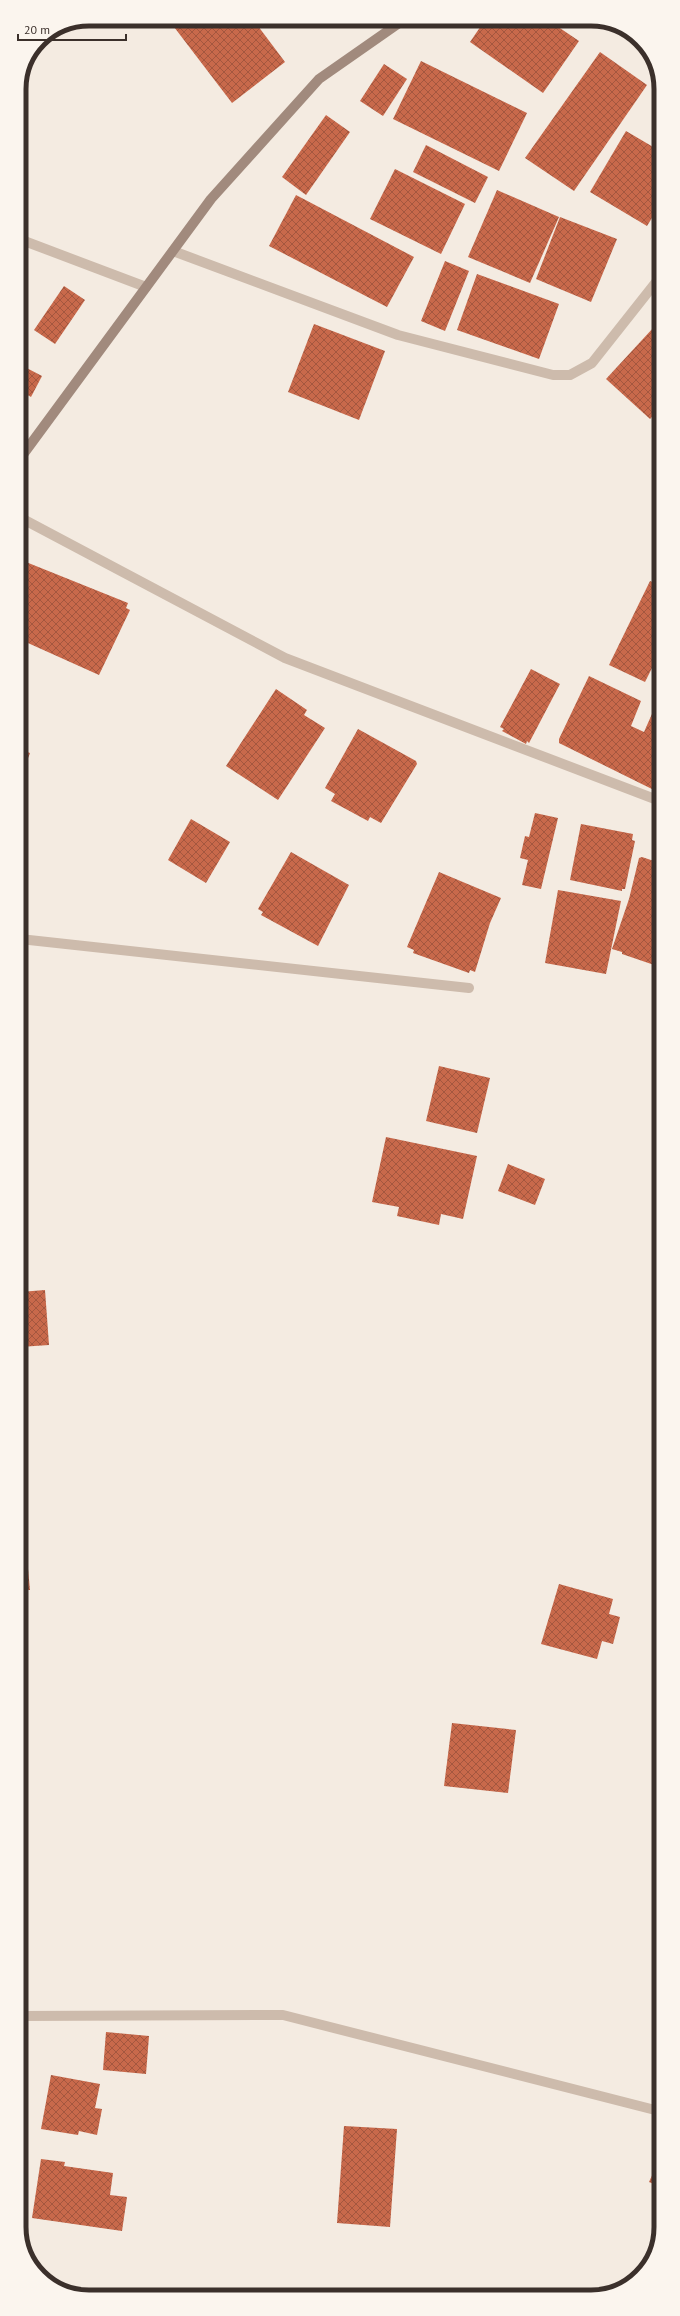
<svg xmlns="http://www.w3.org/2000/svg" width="680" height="2316" font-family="'PT Sans',sans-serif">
  <defs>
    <pattern id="building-cross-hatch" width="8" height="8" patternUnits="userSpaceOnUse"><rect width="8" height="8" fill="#c8694b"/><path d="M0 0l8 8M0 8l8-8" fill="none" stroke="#a4573f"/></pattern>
  </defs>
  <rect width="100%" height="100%" fill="#f4ebe1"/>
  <g fill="url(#building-cross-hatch)">
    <path d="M485,20H548L579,41L543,93L470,42Z"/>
    <path d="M255,22L285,62L232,103L171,23Z"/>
    <path d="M600,52L647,85L574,191L525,158Z"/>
    <path d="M421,61L527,113L499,171L393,119Z"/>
    <path d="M384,64L407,79L383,116L360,101Z"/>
    <path d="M326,115L350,132L306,195L282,177Z"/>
    <path d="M626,131L660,151V205L647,226L590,192Z"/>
    <path d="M426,145L488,177L475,203L413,172Z"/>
    <path d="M395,169L465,204L441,254L370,219Z"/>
    <path d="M497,190L559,217L530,283L468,257Z"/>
    <path d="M296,195L414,257L387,307L269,246Z"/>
    <path d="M560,217L617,239L591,302L536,279Z"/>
    <path d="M445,261L469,271L445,331L421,321Z"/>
    <path d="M477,274L559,304L539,359L457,330Z"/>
    <path d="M64,286L85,300L55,344L34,330Z"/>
    <path d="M314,324L385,351L359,420L288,392Z"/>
    <path d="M654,327L660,333V408L650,419L606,379Z"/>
    <path d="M19,364L42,376L31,397L19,390Z"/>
    <path d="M26,562L128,603L126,608L130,610L99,675L19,639V577Z"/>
    <path d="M650,581L660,585V652L645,682L609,665Z"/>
    <path d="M531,669L560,684L529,743L527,741L526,744L502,731L504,729L500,727Z"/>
    <path d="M589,676L641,701L631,726L644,732L655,707L660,710V793L559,743V739Z"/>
    <path d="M276,689L307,710L304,715L325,728L278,800L226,766Z"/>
    <path d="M358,729L416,761L417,764L381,823L370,817L368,821L331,801L335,794L325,788Z"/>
    <path d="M19,749L30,753L20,780H19Z"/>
    <path d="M535,813L558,818L541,889L522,885L528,860L520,858L525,836L529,837Z"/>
    <path d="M191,819L230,842L206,883L168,860Z"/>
    <path d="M581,824L633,834L632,840L635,841L625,889H622V891L570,880Z"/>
    <path d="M291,852L349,885L318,946L261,915L263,912L258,909Z"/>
    <path d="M642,857L660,863V967L622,954V952L612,949L629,899L639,858Z"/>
    <path d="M439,872L501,898L490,923L475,972L470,970L469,973L413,953L414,950L407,947Z"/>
    <path d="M558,890L621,901L606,974L545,963Z"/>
    <path d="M439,1066L490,1078L477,1133L426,1121Z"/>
    <path d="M386,1137L477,1156L463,1219L441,1214L439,1225L397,1216L399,1207L372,1202Z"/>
    <path d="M508,1164L545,1179L535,1205L498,1191Z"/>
    <path d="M45,1290L49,1345L20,1347V1292Z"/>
    <path d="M22,1449L28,1501L20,1502V1450Z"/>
    <path d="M25,1537L30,1590H20V1538Z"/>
    <path d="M559,1584L613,1599L609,1614L620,1617L613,1644L602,1641L597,1659L541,1644Z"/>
    <path d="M452,1723L516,1730L508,1793L444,1786Z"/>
    <path d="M106,2032L149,2036L146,2074L103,2070Z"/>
    <path d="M51,2075L100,2084L95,2108L102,2109L97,2135L79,2131L78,2135L41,2129Z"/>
    <path d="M344,2126L397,2129L390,2227L337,2223Z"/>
    <path d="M661,2156V2187L649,2182Z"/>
    <path d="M41,2159L65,2162L64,2166L113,2173L110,2195L127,2197L122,2231L32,2218Z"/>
  </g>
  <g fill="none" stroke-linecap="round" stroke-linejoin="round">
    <g stroke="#cdbbac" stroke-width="10">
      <path d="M19,239L146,287"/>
      <path d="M173,251L398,335L553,375H570L592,363L660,277"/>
      <path d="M19,517L285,658L660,801"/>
      <path d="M20,939L469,988"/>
      <path d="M20,2016L283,2015L659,2111"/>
    </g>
    <path stroke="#a18a7d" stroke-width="10" d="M19,460L211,199L319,79L402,21"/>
  </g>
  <path d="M0 0H680V2316H0ZM89 26H591A63 63 0 0 1 654 89V2227A63 63 0 0 1 591 2290H89A63 63 0 0 1 26 2227V89A63 63 0 0 1 89 26Z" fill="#fbf5ee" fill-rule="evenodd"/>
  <path fill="none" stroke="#3b302b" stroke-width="5" d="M89 26H591A63 63 0 0 1 654 89V2227A63 63 0 0 1 591 2290H89A63 63 0 0 1 26 2227V89A63 63 0 0 1 89 26Z"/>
  <path d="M18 34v6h108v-6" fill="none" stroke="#3b302b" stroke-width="2"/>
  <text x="24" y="34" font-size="12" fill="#3b302b" stroke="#fbf5ee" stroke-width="3" paint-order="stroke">20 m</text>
</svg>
